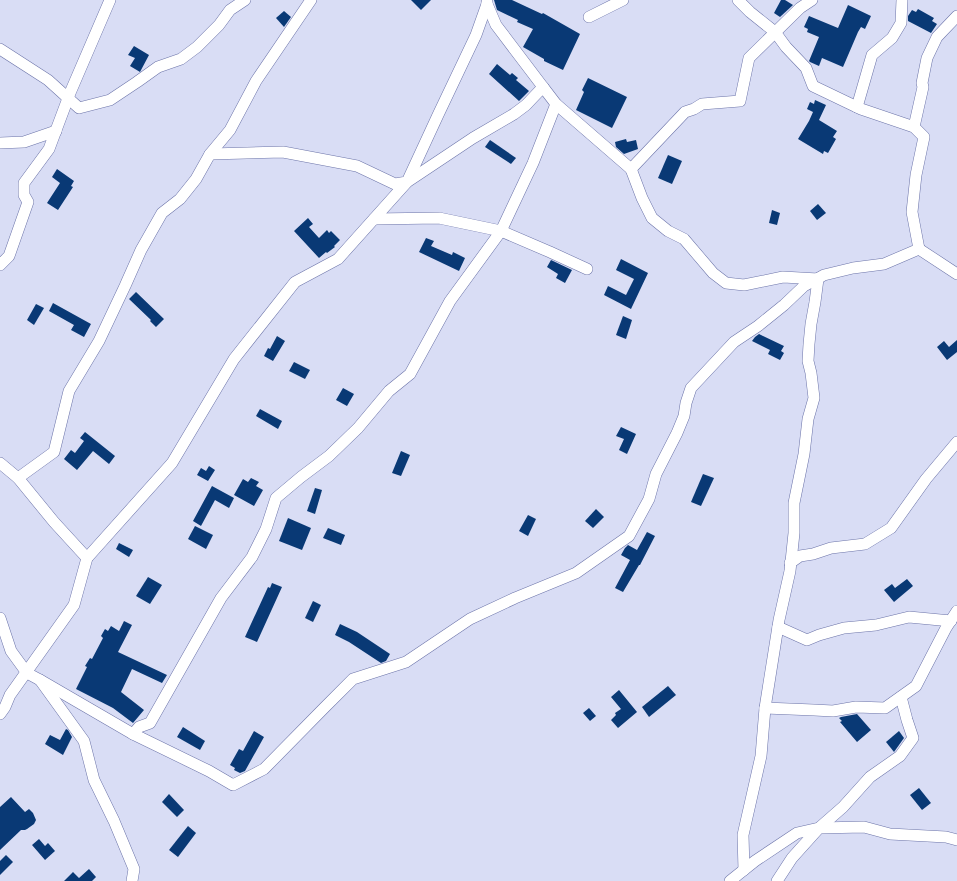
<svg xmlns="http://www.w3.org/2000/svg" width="957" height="881" font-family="Lato,sans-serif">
  <rect width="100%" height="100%" fill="#d9ddf5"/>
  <g fill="#093975">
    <path d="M411,0H431L421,10Z"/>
    <path d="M494,0H512L542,14L543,13L580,34L563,70L544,61V59L523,47L533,29L517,22L518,20L497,10Z"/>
    <path d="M781,0H785L793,5L780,17L774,13Z"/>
    <path d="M848,5L871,16L865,29L861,27L858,32L843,67L822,58L819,66L810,62L809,61L819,37L807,32L808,29L804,27L809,16L838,28Z"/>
    <path d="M918,9L934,18L932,21L937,24L931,33L908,21V16L912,10L916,12Z"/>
    <path d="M284,11L291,17L284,27L276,18Z"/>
    <path d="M134,46L149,55L140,72L130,66L135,58L128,55Z"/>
    <path d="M497,64L510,75L512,73L518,78L516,80L529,91L519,101L489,74Z"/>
    <path d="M588,78L627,97L612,128L576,110L584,92L582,90Z"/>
    <path d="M815,100L826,105L819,120L837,131L833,137L836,139L828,153L824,151L823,154L798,139L809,121L813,112L807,109L810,102L814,104Z"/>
    <path d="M626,139L627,142L636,140L638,149L624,154L616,147L615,142Z"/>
    <path d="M490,140L516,158L511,164L485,147Z"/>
    <path d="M668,155L682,161L672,184L658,178Z"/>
    <path d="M57,169L74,181L71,186L73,187L58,210L47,203L60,183L52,177Z"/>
    <path d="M818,204L826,213L817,220L810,211Z"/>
    <path d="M772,210L780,213L777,225L769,223Z"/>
    <path d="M308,218L313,224L309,227L319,238L327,230L329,233L331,231L340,240L334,246L335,247L327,253L326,252L319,258L294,231Z"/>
    <path d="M426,238L434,241L431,246L452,255L453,252L465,258L459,271L419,252Z"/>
    <path d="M621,259L648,273L631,309L604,295L608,286L626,295L634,279L616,270Z"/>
    <path d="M551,260L572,270L565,283L556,278L558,274L547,267Z"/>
    <path d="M136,292L164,319L156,327L150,321L151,320L129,299Z"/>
    <path d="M53,303L91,324L84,337L71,330L74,325L49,311Z"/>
    <path d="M36,304L44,308L34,325L27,320Z"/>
    <path d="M623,316L632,320L626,339L616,335Z"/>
    <path d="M759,334L784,346L781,351L784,353L780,360L768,354L770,350L752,341L755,337Z"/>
    <path d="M277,336L285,341L273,361L264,356L268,348L270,349Z"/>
    <path d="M957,340V352L947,360L937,347L944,341L949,347Z"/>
    <path d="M294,362L310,370L305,379L289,371Z"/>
    <path d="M343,388L354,394L347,406L336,400Z"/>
    <path d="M260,409L282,421L278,429L256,416Z"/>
    <path d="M621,427L636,434L627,454L619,450L624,439L616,436Z"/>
    <path d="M85,432L115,456L109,464L93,451L77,470L64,459L71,450L75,453L84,441L80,438Z"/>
    <path d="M401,451L410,455L401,476L392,473Z"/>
    <path d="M209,466L215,470L208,481L197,475L201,468L206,471Z"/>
    <path d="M703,474L714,478L701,506L691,502Z"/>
    <path d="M251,478L259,482L256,486L263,490L254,506L234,495L243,479L248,482Z"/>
    <path d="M212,486L234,498L229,508L215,500L201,526L193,521Z"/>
    <path d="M315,488L322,490L315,514L307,511Z"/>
    <path d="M596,509L604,517L593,528L585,521Z"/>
    <path d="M528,515L536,519L528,536L519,531Z"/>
    <path d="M288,518L311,528L302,550L279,541Z"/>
    <path d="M195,526L213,535L206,549L188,539Z"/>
    <path d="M328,528L345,535L341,545L323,538Z"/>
    <path d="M647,532L655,536L640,565H639L623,592L615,588L630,560L621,555L625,548L628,545L637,550Z"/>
    <path d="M119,543L133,550L129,557L116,549Z"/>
    <path d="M148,577L162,585L150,604L136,596Z"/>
    <path d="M907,579L913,586L894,602L884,590L892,584L895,588Z"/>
    <path d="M272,583L282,587L257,642L245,637L268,587L270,588Z"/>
    <path d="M313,601L321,605L313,622L305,618Z"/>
    <path d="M124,621L132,625L118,652L167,675L162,683L132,669L121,692L144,710L133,723L113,708L76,689L87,667L85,666L90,658L92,659L103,638L101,636L105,629L108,631L111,626L119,631Z"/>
    <path d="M340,624L357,632L390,654L386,661L381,663L349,642L335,635Z"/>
    <path d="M668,686L676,695L649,717L642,707Z"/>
    <path d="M619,690L637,712L618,728L611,720L616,715L615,713L621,709L611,697Z"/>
    <path d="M589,708L596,716L590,721L583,713Z"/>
    <path d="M857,714L871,730L857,742L840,722L842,721L839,718L841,717Z"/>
    <path d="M183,727L205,741L200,750L177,737Z"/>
    <path d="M66,729L68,730L72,737L63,755L45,744L50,735L60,740Z"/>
    <path d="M254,731L264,737L245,771L240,773L234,770L235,768L230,765L239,749L243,751Z"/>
    <path d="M899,731L904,738L894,752L886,742Z"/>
    <path d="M919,788L931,803L922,810L910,795Z"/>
    <path d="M169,794L184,810L177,817L162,802Z"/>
    <path d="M11,797L25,812L29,809L33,813L36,820L34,824L27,829L25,830H21L0,850V807Z"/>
    <path d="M188,826L196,833L178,857L169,850Z"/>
    <path d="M39,839L45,846L48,843L55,851L45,860L32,845Z"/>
    <path d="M6,855L13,862L0,875V861Z"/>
    <path d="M89,869L96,877L92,881H64L73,872L79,878Z"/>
  </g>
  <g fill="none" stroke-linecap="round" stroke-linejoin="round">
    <defs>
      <g id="minor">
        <path d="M738,0L750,12L775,32L786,47L806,68L813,86L861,109L914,127L924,137L916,175L912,212L919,249"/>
        <path d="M487,2V4L496,25L543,87"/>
        <path d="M589,17L623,0"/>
        <path d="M0,49L48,80L79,108L110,100L137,82L158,67L181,59L197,47L219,25L230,10L245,0"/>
        <path d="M857,107L872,55L892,38L901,23L902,0"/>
        <path d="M914,127L923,87L922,83L927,58L937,37L957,16"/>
        <path d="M0,143L24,142L56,131"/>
        <path d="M210,154L283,152L357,166L395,184L407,182L438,115L476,35L487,4"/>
        <path d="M631,169L642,198L652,218L668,231L684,239L713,273L726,283L744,285L783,277L818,279L815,302L811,324L809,344L808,361L811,373L814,398L808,419L804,454L794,503V533L790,571L779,620L765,708L761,756L743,835L744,870"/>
        <path d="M374,219L439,218L501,231L550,252L587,269"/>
        <path d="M0,265L9,256L28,202L24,195V183L49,149L70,93L110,0"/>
        <path d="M0,463L18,478L54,522L87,558"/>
        <path d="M18,478L54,452L69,391L99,341L125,286L141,250L162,213L180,199L196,179L210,154L230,130L256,81L311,0"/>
        <path d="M790,563L800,556L813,554L831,548L865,544L891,528L926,479L957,442"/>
        <path d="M0,618L11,651L27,673L40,680L84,741L94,780L114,821L134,869L132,881"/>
        <path d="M778,627L807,640L819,635L844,628L876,625L909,617L951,621"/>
        <path d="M40,680L133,734L209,771L233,785L264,769L325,707L353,679L406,662L470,619L515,598L576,573L629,536L649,499L656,474L677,433L684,416L686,403L691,388L734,342L758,326L784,305L804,286L824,275L853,268L884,264L919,249L957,274"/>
        <path d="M765,708L814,710L833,711L856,707L885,708L916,686L946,628L957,611"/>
        <path d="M0,714L5,707L10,695L74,605L87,558L172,463L234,359L295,282L338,259L407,182L473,138L514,114L526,105L543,87L556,104L631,169L685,112L694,109L702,104L740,101L749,58L800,8L812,0"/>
        <path d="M133,734L139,727L150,723L221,598L252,557L266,529L276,498L301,477L329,456L358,428L389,391L410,374L450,301L501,231L533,163L556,104"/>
        <path d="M730,881L755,861L797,833L819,828L843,807L870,777L900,756L913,738L907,720L901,697"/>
        <path d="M777,881L792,858L819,828L864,827L890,834L946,837L957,840"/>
      </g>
    </defs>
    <use href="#minor" stroke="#6c74a9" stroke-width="12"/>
    <use href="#minor" stroke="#fff" stroke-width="11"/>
  </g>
</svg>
